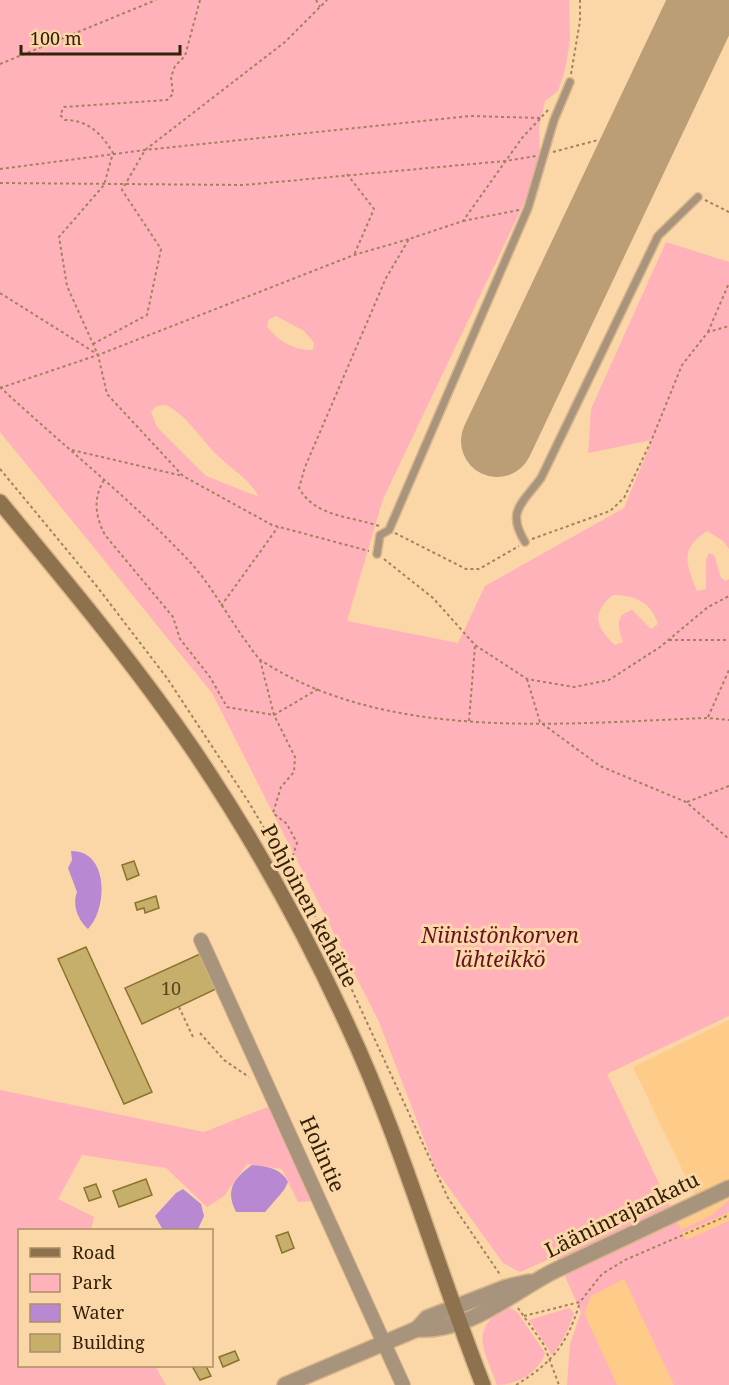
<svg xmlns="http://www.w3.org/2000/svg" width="729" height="1385" font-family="'Noto Serif',serif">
  <rect width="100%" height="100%" fill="#fbd6a7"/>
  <path fill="#ffcb88" d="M729,1020V1385H616L566,1275L702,1211L633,1067Z"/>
  <g fill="#ffb2ba" fill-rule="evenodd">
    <path d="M0,0H569L570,39L565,70L558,91L545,101L539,128L540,159L526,199L383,499L347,621L458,643L485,586L624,508L652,440L588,453L591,409L666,242L729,262V549L723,541L707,531C679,549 686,564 697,591L706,589V559L709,553L714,555L721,578L726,581L729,579V1016L607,1074L681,1230L712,1215L729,1200V1212L682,1233L686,1240L729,1221V1385H674L624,1279L591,1296L584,1313L617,1385H567L570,1344L581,1312L556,1256L520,1272L503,1263L436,1170L379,1022L212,693L0,432ZM276,316L304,331L314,343L313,350C295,351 278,341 267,327L269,319ZM166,405C186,415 197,434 213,451C228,467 249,478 259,497L206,476L157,427L151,412L156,406ZM613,595C636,595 651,603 658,624L651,629L632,610C614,615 618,627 623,642L615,645C595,627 591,613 613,595Z"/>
    <path d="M0,1090L204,1132L270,1106L312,1201L298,1202L282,1169L247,1164L224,1196L207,1207L166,1168L82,1155L58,1199L94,1217L91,1230H20V1366H155L166,1385H0Z"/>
    <path d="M508,1306L518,1313L545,1353C539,1372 517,1385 497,1385C484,1349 468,1330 508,1306Z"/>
    <path d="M569,1308L574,1313C569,1328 562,1343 552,1355L529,1320Z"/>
  </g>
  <g fill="#b888d3">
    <path d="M71,851C109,850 108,909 88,929C78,920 72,905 77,892L68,868L72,860Z"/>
    <path d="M252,1165C266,1166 281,1168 288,1182L284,1190L265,1212H236C225,1190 233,1179 252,1165Z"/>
    <path d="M183,1189L201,1204L204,1216L198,1229L163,1230L155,1216L176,1193Z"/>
  </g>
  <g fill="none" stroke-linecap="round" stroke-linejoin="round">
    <path stroke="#bc9e76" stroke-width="72" d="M497,441L706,0"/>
  </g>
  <g fill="#c5af6a" stroke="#89742e" stroke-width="1.5">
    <path d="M134,861L139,875L127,880L122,865Z"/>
    <path d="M156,896L159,908L145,913L144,908L137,910L135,903Z"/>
    <path d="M86,947L152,1092L124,1104L58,959Z"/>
    <path d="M200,954L216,989L142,1024L125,988Z"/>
    <path d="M146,1179L152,1195L119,1207L113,1191Z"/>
    <path d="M96,1184L101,1197L89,1201L84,1188Z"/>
    <path d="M288,1232L294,1248L282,1253L276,1236Z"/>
    <path d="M235,1351L239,1360L223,1367L219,1357Z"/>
    <path d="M192,1366H206L211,1376L200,1380Z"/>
  </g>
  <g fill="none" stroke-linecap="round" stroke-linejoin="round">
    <defs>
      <g id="service">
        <path d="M525,542C506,511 522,504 541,478L658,236L698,197"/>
        <path d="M377,554L380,535L389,530L528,208L554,120L570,82"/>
      </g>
      <path id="minor" d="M201,940L403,1385"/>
      <g id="tertiary">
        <path d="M417,1329L427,1318L507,1287L529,1282"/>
        <path d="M285,1385L417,1329C468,1333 512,1292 554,1271L729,1188"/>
      </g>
      <path id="secondary" d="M0,502C67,583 135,664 194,751C252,837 303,928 346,1022C401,1139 436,1265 483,1385"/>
    </defs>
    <use href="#service" stroke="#d7b58a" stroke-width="10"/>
    <use href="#minor" stroke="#d7b58a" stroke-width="16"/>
    <use href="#tertiary" stroke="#d7b58a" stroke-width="18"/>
    <use href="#secondary" stroke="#d7b58a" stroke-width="18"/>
    <g stroke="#a0835e" stroke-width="2" stroke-dasharray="3 3" stroke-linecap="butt">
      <path d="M200,0L185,56L175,66L171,77L173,94L167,100L64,107L60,115L65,120C88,120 102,134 113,153L104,185L59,237L67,286L98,355L107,394L183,476L272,525L369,551"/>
      <path d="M316,0L320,7"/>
      <path d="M0,64L156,0"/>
      <path d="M571,74L580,21V0"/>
      <path d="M553,152L598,140"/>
      <path d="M0,169L145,150L470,116L540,118"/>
      <path d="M347,174L374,209L354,255"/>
      <path d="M0,183L244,185L505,161L536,156"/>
      <path d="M705,200L729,212"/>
      <path d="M463,221L519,210"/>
      <path d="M0,293L97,354"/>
      <path d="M708,332L729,283"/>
      <path d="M93,344L147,315L161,249L122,190L145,150L285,42L327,0"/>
      <path d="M0,387C63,446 131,499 190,562C211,585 227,615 245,640C250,646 255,656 262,661C389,743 564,723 708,718L729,720"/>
      <path d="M0,388L98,355L354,255L409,239"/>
      <path d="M72,450L183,476"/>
      <path d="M0,469L95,584L167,678L248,801L305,897L340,964L448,1198L501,1276"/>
      <path d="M104,480C93,498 95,516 105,535L173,617L180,639L210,677L227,707L274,715L318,689"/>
      <path d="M379,526C350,516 315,517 299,488L305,467L386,278L409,239L463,221L522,138L549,109"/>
      <path d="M395,533L466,569H479L519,546"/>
      <path d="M532,539L610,511L624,498L652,439L682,365L708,332L729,326"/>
      <path d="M384,559L433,598L475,645L527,679L574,687L609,680L660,647L708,607L729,596"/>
      <path d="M221,606L278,527"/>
      <path d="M669,640H729"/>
      <path d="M260,660L274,715L295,757L294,772L281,787L273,813L287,824L297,843L289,868"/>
      <path d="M527,679L540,722L600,766L686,802L729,839"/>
      <path d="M708,717L729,670"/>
      <path d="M469,721L475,646"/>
      <path d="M687,802L729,786"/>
      <path d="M179,1007L193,1037"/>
      <path d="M200,1033L224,1060L249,1077"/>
      <path d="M518,1308L544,1345L559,1385"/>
      <path d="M524,1316L580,1302L602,1274L625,1260L729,1215"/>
      <path d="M516,1385C553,1362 567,1345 580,1302"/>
    </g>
    <use href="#service" stroke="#a8947c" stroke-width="7"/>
    <use href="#minor" stroke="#a8947c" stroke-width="14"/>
    <use href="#tertiary" stroke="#a8947c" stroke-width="15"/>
    <use href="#secondary" stroke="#8e714d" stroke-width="15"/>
  </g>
  <g text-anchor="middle" stroke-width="6" stroke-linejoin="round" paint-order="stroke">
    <g font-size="18" fill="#584420">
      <text x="171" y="995">10</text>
    </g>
    <g font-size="21" fill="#332108" stroke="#fbd6a7">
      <text transform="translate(309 906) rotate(62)" y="7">Pohjoinen kehätie</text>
      <text transform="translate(322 1154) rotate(66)" y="7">Holintie</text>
      <text transform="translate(622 1215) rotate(-26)" y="7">Lääninrajankatu</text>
    </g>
    <g font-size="21" font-style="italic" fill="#671127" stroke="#fbd6a7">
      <text x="500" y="943">Niinistönkorven<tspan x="500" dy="24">lähteikkö</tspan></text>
    </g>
  </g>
  <rect x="18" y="1229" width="195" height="138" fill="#fbd6a7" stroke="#ab8e67" stroke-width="1.5"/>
  <rect x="30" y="1248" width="30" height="9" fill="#8e714d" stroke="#ab8e67" stroke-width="1.5"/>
  <text x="72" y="1259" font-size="18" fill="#332108">Road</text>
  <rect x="30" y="1274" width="30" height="18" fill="#ffb2ba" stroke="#ab8e67" stroke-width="1.5"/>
  <text x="72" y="1289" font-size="18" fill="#332108">Park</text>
  <rect x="30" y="1304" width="30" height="18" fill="#b888d3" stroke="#ab8e67" stroke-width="1.5"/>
  <text x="72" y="1319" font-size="18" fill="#332108">Water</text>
  <rect x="30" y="1334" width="30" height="18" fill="#c5af6a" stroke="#ab8e67" stroke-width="1.5"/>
  <text x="72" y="1349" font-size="18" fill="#332108">Building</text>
  <path d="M21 45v9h159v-9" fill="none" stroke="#332108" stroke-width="3"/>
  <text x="30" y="45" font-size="18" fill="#332108" stroke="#fbd6a7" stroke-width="4.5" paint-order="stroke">100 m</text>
</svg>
